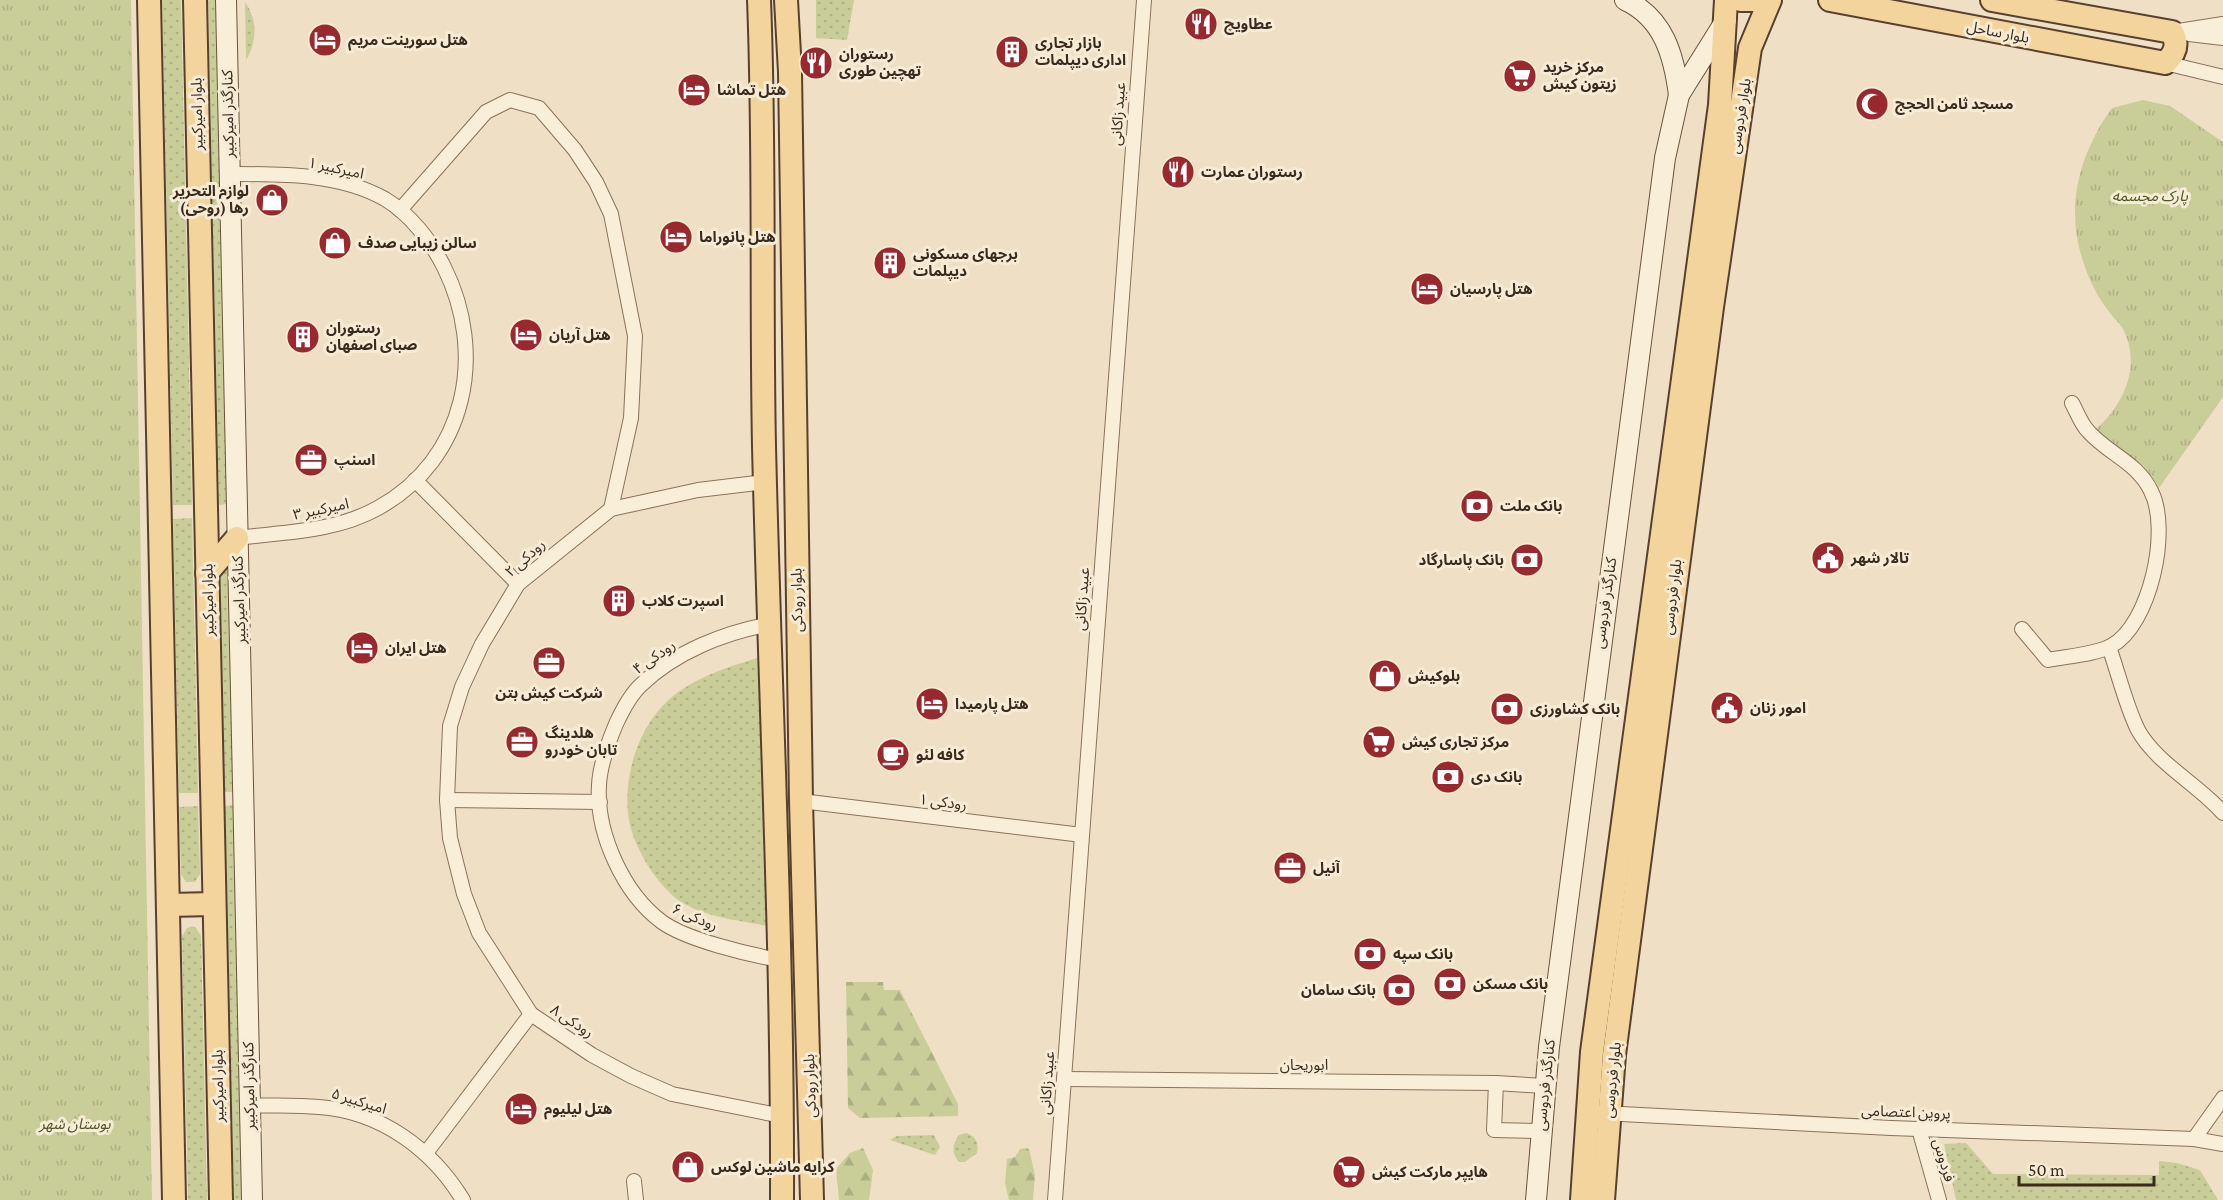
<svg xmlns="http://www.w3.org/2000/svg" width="2223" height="1200" font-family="'Crimson Pro','Noto Sans Arabic',serif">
  <defs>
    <pattern id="grass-dots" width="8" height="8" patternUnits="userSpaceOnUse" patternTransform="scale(1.5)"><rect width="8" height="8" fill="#c9cd98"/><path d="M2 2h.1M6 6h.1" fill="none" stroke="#adb083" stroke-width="1.8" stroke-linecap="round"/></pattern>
    <pattern id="forest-firs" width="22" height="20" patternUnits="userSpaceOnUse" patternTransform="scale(1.5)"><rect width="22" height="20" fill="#c9cd98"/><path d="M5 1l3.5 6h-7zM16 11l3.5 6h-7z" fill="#adb083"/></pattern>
    <pattern id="park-tufts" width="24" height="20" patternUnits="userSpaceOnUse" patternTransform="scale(1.5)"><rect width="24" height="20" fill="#c9cd98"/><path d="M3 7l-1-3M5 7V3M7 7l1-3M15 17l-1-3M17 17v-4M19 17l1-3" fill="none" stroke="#adb083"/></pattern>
  </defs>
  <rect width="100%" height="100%" fill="#efe0c5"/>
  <g fill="url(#grass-dots)">
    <path d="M162,0H181L192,505H173Z"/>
    <path d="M208,0H216L227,504L219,505Z"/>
    <path d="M816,0H854L847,40L816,38Z"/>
    <path d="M245,2C258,20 257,42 246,60Z"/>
    <path d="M192,518L198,793H179L173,519Z"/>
    <path d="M228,561L233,792H225L220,570Z"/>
    <path d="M760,657L767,926C737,920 695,916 672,895C654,878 638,853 631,829C619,785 637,725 673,696C700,675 729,667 760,657Z"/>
    <path d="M234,805L242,1200H234L225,806Z"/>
    <path d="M198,806L200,874L195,882H186L181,874L179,807Z"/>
    <path d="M192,926L196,928L201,936L207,1200H188L182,936L187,928Z"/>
    <path d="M966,1133C976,1136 979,1143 977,1153L965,1162H959C951,1152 952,1145 959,1135Z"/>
    <path d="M934,1135L940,1147L935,1155L890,1140L897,1136Z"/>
    <path d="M1966,1143L1993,1174L2159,1175V1161L2177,1163L2200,1170L2218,1200H1956L1944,1144Z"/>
  </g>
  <g fill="url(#forest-firs)">
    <path d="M846,982H883L884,990H900L958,1104V1116L860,1118L848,1108Z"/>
    <path d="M863,1148L873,1170L869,1200H839L836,1169L850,1153Z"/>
    <path d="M1026,1148L1029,1149L1035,1175L1033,1200H1009L1005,1183L1007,1159L1015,1157L1020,1149Z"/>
  </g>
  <g fill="url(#park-tufts)">
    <path d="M0,0H131L152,1200H0Z"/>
    <path d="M2143,100L2170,106L2223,142V397L2159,488C2140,456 2119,452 2096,429C2124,405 2141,366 2124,331C2121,324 2114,319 2110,313C2098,298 2090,282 2084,264C2064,209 2079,154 2112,108Z"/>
  </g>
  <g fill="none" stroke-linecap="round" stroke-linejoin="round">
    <defs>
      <g id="street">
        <path d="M2172,32L2223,24"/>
        <path d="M2189,34L2223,38"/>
        <path d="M2165,63L2223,77"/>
        <path d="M229,174C281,174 339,173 385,199C410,214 431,241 444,267C487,353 467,459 378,508C335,532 285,532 237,538"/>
        <path d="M400,210L486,112L510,100L539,108L575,150L596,182L611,214L635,336L631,418L611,509"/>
        <path d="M415,480L518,584"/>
        <path d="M765,482L698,490L611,509L518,584L482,644L462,687L450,726L447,800L450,838L464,894L479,933L531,1014L592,1055L631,1076L672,1094L782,1116"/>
        <path d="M771,624C725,632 675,652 641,685C630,695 622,711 616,724C608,743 600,764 599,785C596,833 623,893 662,922C687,940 747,954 779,960"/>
        <path d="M2022,629L2048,660C2067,656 2094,655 2111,646C2150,625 2171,530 2151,491C2137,462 2108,454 2088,431C2081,424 2077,412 2072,403"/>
        <path d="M2109,647C2118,672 2126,706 2138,730C2156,763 2199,785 2223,813"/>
        <path d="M447,800L600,802"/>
        <path d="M801,801L1082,835"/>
        <path d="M1064,1079L1496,1083L1544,1086"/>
        <path d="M1496,1083L1494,1130L1540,1131"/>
        <path d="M250,1105C272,1106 296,1105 319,1107C380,1111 432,1149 463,1200"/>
        <path d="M1602,1113L1891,1128L2194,1139L2223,1144"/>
        <path d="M1919,1129L1939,1200"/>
        <path d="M2194,1139L2223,1098"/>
        <path d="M426,1153L531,1014"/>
        <path d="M634,1181L636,1200"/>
        <path d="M1055,1200L1144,0"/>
      </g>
      <g id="secondary">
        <path d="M226,0L252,1200"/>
        <path d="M1625,0C1664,18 1674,56 1679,95"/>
        <path d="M1536,1200L1549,1047L1665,158L1679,95L1726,20"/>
      </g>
      <g id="primary">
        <path d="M149,0L174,1200"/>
        <path d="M195,0L221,1200"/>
        <path d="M759,0C765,149 761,298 764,446C770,697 783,949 782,1200"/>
        <path d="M786,0L790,72L801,801L812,1200"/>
        <path d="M1741,0H1760"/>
        <path d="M1830,0L2165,63C2175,54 2179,45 2172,32L1992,0"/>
        <path d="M207,573L237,538"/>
        <path d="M168,905L214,904"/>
        <path d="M1582,1200L1592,1052L1720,105L1726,0"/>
        <path d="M1603,1200L1614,1055L1712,307L1750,48L1770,0"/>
      </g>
    </defs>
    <use href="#street" stroke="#8a725a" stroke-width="16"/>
    <use href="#secondary" stroke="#6c533d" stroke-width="22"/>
    <use href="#primary" stroke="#58402f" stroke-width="26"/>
    <use href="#street" stroke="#f9eed8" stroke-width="14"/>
    <use href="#secondary" stroke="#f9eed8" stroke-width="20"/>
    <use href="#primary" stroke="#f2d49c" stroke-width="22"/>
  </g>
  <defs>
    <symbol id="restaurant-disc" viewBox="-11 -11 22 22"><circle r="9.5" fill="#9a292f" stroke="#f6ebd4"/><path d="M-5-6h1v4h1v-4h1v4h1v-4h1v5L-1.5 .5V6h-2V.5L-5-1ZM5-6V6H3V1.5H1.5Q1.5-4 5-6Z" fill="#fff"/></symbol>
    <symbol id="hotel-disc" viewBox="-11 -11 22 22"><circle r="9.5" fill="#9a292f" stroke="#f6ebd4"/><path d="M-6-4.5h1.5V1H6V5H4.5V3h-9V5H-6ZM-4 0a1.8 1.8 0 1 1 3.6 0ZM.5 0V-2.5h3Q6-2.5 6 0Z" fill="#fff"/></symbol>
    <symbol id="building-disc" viewBox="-11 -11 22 22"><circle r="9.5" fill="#9a292f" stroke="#f6ebd4"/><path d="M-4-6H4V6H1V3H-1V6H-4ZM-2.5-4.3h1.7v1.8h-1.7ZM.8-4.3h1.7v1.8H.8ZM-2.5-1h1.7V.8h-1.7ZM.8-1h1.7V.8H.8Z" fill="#fff"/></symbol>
    <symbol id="supermarket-disc" viewBox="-11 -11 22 22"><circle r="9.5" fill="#9a292f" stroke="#f6ebd4"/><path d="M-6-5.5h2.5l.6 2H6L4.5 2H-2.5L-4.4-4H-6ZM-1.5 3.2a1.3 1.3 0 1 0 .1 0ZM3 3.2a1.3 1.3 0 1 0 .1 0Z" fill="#fff"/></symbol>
    <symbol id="mosque-disc" viewBox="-11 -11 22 22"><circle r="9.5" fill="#9a292f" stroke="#f6ebd4"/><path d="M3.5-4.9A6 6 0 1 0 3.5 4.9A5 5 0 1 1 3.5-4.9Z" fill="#fff"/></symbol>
    <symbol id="shop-disc" viewBox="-11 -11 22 22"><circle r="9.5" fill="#9a292f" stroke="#f6ebd4"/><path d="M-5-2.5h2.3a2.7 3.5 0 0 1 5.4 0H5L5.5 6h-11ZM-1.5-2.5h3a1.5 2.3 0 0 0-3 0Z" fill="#fff"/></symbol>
    <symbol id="office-disc" viewBox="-11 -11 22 22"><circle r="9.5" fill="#9a292f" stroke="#f6ebd4"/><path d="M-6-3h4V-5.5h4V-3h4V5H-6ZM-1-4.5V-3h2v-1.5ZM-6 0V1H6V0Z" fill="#fff"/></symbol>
    <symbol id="bank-disc" viewBox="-11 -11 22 22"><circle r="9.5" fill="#9a292f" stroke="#f6ebd4"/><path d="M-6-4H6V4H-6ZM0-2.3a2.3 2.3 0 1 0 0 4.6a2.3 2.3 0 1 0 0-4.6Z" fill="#fff"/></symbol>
    <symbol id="civic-disc" viewBox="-11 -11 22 22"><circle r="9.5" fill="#9a292f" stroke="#f6ebd4"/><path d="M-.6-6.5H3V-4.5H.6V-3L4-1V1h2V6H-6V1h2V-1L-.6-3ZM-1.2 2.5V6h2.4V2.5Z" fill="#fff"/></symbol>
    <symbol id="cafe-disc" viewBox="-11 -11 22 22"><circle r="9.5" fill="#9a292f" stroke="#f6ebd4"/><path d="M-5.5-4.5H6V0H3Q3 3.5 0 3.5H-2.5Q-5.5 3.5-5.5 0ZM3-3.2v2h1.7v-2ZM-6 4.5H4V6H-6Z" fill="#fff"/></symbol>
  </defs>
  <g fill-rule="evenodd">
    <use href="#restaurant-disc" x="1182" y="5" width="38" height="38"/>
    <use href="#hotel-disc" x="306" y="21" width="38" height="38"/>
    <use href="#building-disc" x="993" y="33" width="38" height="38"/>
    <use href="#restaurant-disc" x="797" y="44" width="38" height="38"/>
    <use href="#supermarket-disc" x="1501" y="57" width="38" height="38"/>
    <use href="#hotel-disc" x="675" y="71" width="38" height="38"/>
    <use href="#mosque-disc" x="1853" y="85" width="38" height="38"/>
    <use href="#restaurant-disc" x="1159" y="153" width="38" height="38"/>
    <use href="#shop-disc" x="253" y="181" width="38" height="38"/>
    <use href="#hotel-disc" x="657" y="218" width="38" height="38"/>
    <use href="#shop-disc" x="316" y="224" width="38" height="38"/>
    <use href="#building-disc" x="871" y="244" width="38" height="38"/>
    <use href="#hotel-disc" x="1408" y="270" width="38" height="38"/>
    <use href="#hotel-disc" x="507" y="316" width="38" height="38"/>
    <use href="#building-disc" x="284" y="318" width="38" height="38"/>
    <use href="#office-disc" x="292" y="441" width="38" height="38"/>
    <use href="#bank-disc" x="1458" y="487" width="38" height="38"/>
    <use href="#civic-disc" x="1809" y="539" width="38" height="38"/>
    <use href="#bank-disc" x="1508" y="541" width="38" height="38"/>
    <use href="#building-disc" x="600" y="582" width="38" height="38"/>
    <use href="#hotel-disc" x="343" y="629" width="38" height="38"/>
    <use href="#office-disc" x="530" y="644" width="38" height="38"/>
    <use href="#shop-disc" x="1366" y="657" width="38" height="38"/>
    <use href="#hotel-disc" x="913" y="685" width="38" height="38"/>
    <use href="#civic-disc" x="1708" y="689" width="38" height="38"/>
    <use href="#bank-disc" x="1488" y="690" width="38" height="38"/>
    <use href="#office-disc" x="503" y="723" width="38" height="38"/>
    <use href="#supermarket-disc" x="1360" y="723" width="38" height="38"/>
    <use href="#cafe-disc" x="874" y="736" width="38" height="38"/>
    <use href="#bank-disc" x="1429" y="758" width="38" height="38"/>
    <use href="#office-disc" x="1271" y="849" width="38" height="38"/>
    <use href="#bank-disc" x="1351" y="935" width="38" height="38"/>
    <use href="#bank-disc" x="1431" y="965" width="38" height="38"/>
    <use href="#bank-disc" x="1380" y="971" width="38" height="38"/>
    <use href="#hotel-disc" x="502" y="1090" width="38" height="38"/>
    <use href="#shop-disc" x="669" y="1148" width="38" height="38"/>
    <use href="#supermarket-disc" x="1330" y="1153" width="38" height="38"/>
  </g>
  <g text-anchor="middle" stroke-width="6" stroke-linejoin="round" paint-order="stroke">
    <g font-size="15" font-weight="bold" fill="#3a2b1e" stroke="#f6ebd4" text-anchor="start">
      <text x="1224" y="29">عطاویچ</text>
      <text x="348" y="45">هتل سورینت مريم</text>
      <text x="1035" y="48">بازار تجاری<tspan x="1035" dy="17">اداری دیپلمات</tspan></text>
      <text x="839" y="59">رستوران<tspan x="839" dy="17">تهچین طوری</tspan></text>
      <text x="1543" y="72">مرکز خرید<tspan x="1543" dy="17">زیتون کیش</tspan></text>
      <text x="717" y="95">هتل تماشا</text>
      <text x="1895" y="109">مسجد ثامن الحجج</text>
      <text x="1201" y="177">رستوران عمارت</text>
      <text x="249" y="196" text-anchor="end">لوازم التحریر<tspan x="249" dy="17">رها (روحی)</tspan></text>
      <text x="699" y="242">هتل پانوراما</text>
      <text x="358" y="248">سالن زیبایی صدف</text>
      <text x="913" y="259">برجهای مسکونی<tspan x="913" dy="17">دیپلمات</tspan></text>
      <text x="1450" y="294">هتل پارسیان</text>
      <text x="326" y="333">رستوران<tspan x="326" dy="17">صبای اصفهان</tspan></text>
      <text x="549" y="340">هتل آریان</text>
      <text x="334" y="465">اسنپ</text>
      <text x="1500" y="511">بانک ملت</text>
      <text x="1851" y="563">تالار شهر</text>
      <text x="1504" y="565" text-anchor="end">بانک پاسارگاد</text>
      <text x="642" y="606">اسپرت کلاب</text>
      <text x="385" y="653">هتل ایران</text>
      <text x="1408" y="681">بلوکیش</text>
      <text x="549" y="698" text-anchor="middle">شرکت کیش بتن</text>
      <text x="955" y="709">هتل پارمیدا</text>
      <text x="1750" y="713">امور زنان</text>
      <text x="1530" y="714">بانک کشاورزی</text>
      <text x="545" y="738">هلدینگ<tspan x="545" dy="17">تابان خودرو</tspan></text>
      <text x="1402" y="747">مرکز تجاری کیش</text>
      <text x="916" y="760">کافه لئو</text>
      <text x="1471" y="782">بانک دی</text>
      <text x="1313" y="873">آنیل</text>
      <text x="1393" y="959">بانک سپه</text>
      <text x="1473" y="989">بانک مسکن</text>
      <text x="1376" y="995" text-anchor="end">بانک سامان</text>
      <text x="544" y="1114">هتل لیلیوم</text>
      <text x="711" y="1172">کرایه ماشین لوکس</text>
      <text x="1372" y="1177">هایپر مارکت کیش</text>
    </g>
    <g font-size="15" fill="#3a2b1e" stroke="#f6ebd4">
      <text transform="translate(1998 32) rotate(11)" y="5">بلوار ساحل</text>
      <text transform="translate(197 114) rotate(-91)" y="5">بلوار امیرکبیر</text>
      <text transform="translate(228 114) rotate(-91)" y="5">کنارگذر امیرکبیر</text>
      <text transform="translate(1118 114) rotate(-86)" y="5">عبید زاکانی</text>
      <text transform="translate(1740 116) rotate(-81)" y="5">بلوار فردوسی</text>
      <text transform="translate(336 168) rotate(12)" y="5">امیرکبیر ۱</text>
      <text transform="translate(321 509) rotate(-12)" y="5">امیرکبیر ۳</text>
      <text transform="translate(525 558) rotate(-42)" y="5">رودکی ۲</text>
      <text transform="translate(1672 597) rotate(-83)" y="5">بلوار فردوسی</text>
      <text transform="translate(1082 599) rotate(-86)" y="5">عبید زاکانی</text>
      <text transform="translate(208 600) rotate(-91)" y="5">بلوار امیرکبیر</text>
      <text transform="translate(239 600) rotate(-92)" y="5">کنارگذر امیرکبیر</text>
      <text transform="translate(797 600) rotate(-91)" y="5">بلوار رودکی</text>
      <text transform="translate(1605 603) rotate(-82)" y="5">کنارگذر فردوسی</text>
      <text transform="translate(654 657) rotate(-35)" y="5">رودکی ۴</text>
      <text transform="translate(943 802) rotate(7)" y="5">رودکی ۱</text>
      <text transform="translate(695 917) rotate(23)" y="5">رودکی ۶</text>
      <text transform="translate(572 1021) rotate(33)" y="5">رودکی ۸</text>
      <text x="1304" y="1070">ابوریحان</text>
      <text transform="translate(1612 1080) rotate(-84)" y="5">بلوار فردوسی</text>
      <text transform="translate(1047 1083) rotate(-86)" y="5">عبید زاکانی</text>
      <text transform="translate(1545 1085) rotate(-84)" y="5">کنارگذر فردوسی</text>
      <text transform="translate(218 1086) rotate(-91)" y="5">بلوار امیرکبیر</text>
      <text transform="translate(249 1086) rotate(-91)" y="5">کنارگذر امیرکبیر</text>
      <text transform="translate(810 1086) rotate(-92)" y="5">بلوار رودکی</text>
      <text transform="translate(359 1101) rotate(17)" y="5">امیرکبیر ۵</text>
      <text transform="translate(1906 1112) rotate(2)" y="5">پروین اعتصامی</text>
      <text transform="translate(1944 1160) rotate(74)" y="5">فردوس</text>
    </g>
    <g font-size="15" font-style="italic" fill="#4c5725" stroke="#f6ebd4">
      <text x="2150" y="201">پارک مجسمه</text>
      <text x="75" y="1129">بوستان شهر</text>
    </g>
  </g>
  <path d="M2019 1176v9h135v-9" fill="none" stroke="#3a2b1e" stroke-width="3"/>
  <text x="2028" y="1176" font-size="18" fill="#3a2b1e" stroke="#f6ebd4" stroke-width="4.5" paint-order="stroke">50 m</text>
</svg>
